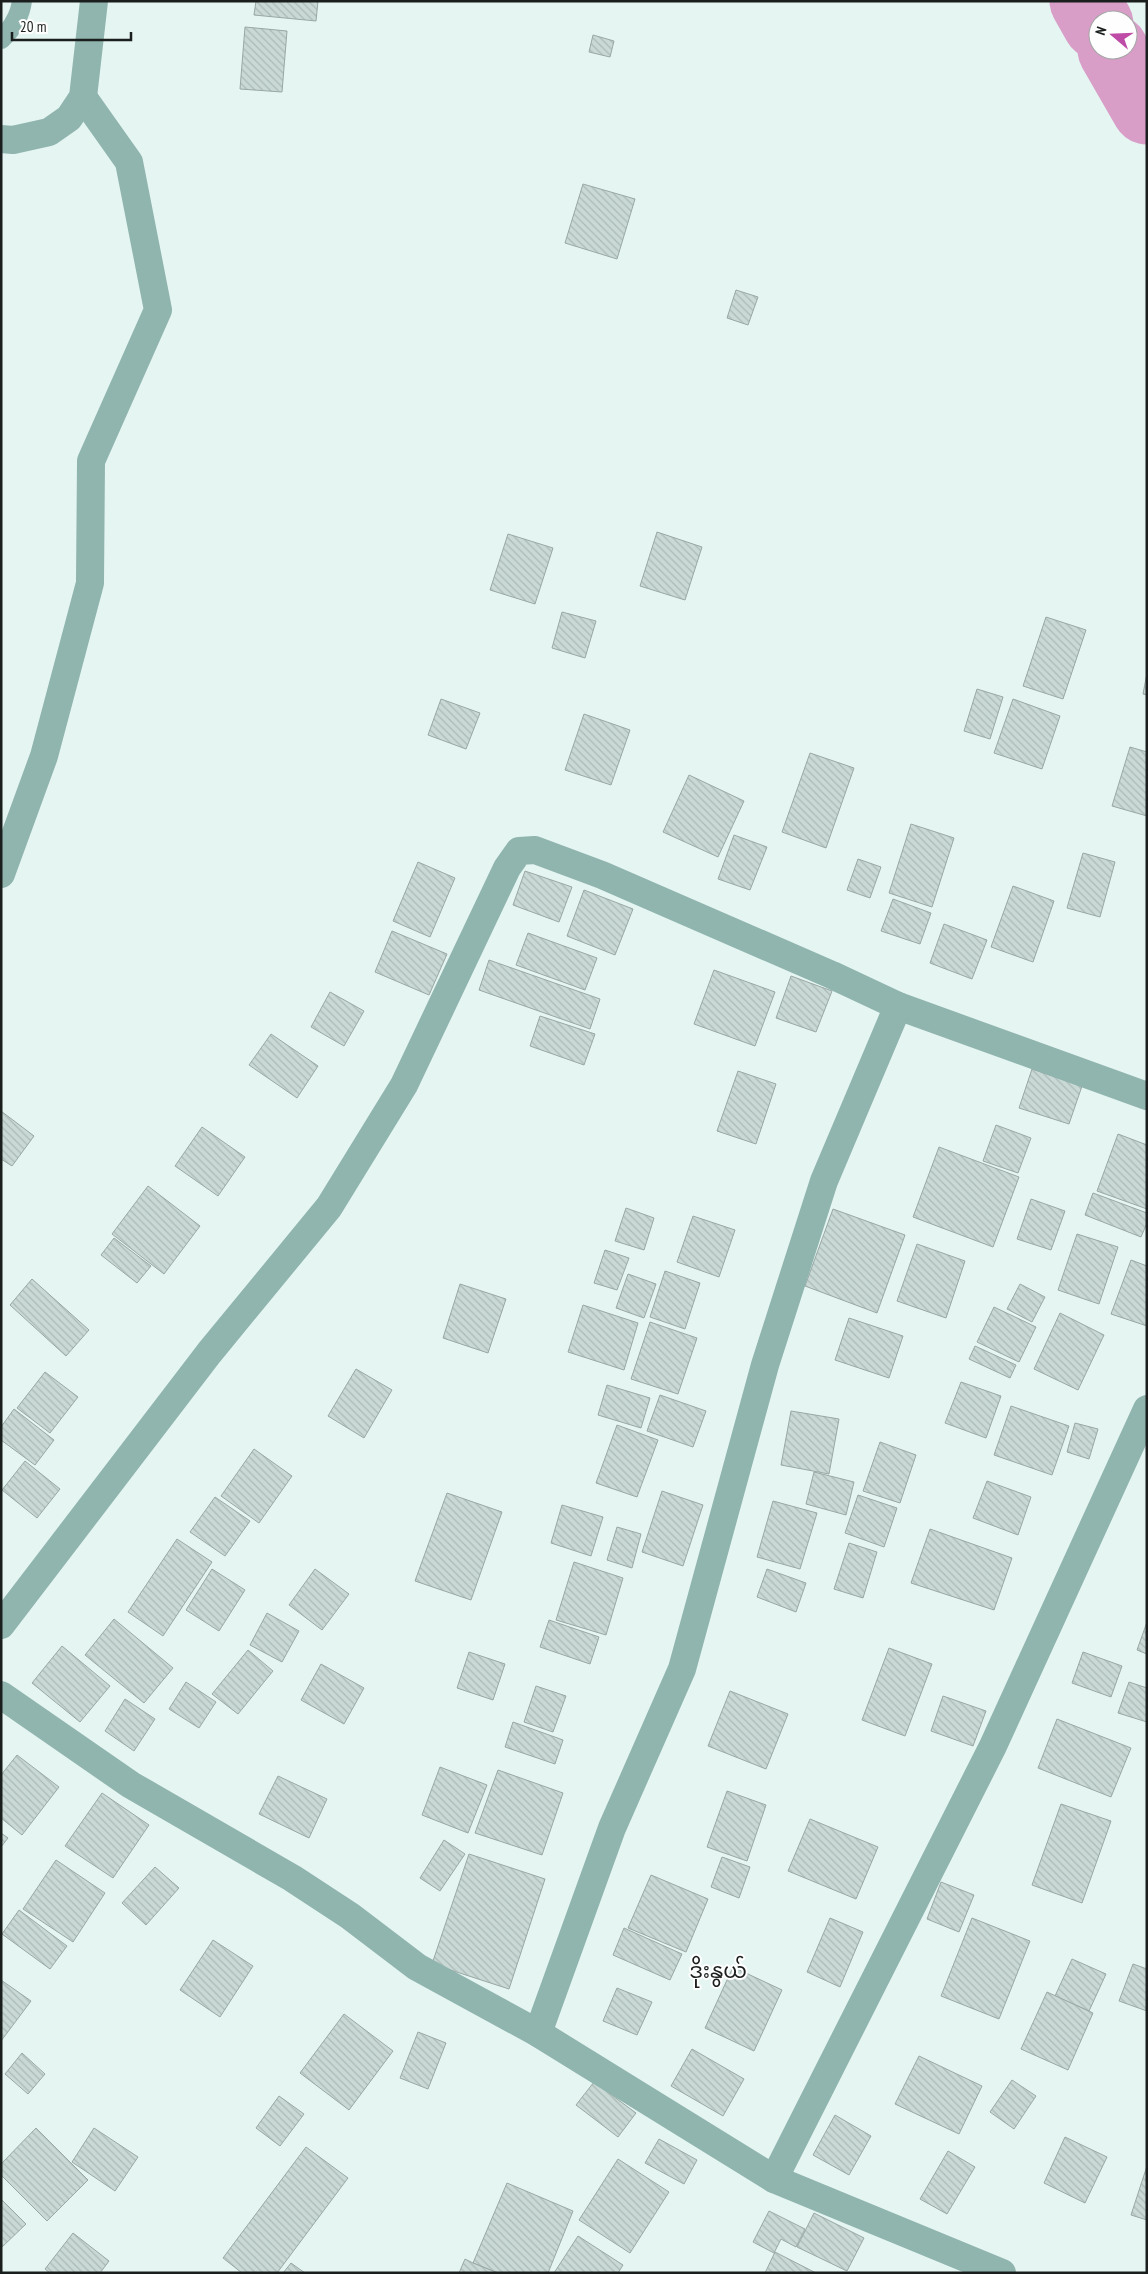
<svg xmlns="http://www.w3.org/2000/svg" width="1148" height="2274" font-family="'PT Sans Narrow','Noto Sans Myanmar',sans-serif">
  <defs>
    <pattern id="building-back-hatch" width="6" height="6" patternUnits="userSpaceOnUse" patternTransform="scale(1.25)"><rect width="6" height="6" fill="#c9d9d6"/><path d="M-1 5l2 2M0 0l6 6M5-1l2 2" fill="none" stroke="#acbab7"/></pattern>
  </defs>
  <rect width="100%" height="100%" fill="#e5f5f2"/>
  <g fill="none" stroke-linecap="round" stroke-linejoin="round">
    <g stroke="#d89ec8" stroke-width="71">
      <path d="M1085,1L1098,24"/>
      <path d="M1113,50L1147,109"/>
    </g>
  </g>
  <g fill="url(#building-back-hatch)" stroke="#99a8a5">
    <path d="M256,1H318L316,21L254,15Z"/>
    <path d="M245,27L287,31L282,92L240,89Z"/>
    <path d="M593,35L614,41L610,57L589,52Z"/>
    <path d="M583,184L635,199L617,259L565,243Z"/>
    <path d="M736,290L758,297L748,325L727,318Z"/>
    <path d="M657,532L702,547L685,600L640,586Z"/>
    <path d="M508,534L553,548L535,604L490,590Z"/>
    <path d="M562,612L596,621L585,658L552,648Z"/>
    <path d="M1046,617L1086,630L1063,699L1023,686Z"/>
    <path d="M1147,673V695L1143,694Z"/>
    <path d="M977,689L1003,697L990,739L964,731Z"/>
    <path d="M441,699L480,713L466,749L428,735Z"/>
    <path d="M1013,699L1060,716L1042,769L994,753Z"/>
    <path d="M584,714L630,730L611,785L565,770Z"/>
    <path d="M1130,747L1147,752V816L1112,806Z"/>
    <path d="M810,753L854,768L826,848L782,832Z"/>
    <path d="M689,775L744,801L718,857L663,832Z"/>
    <path d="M911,824L954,838L932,907L889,893Z"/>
    <path d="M734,835L767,847L750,890L718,879Z"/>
    <path d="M1083,853L1115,862L1100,917L1067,908Z"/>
    <path d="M858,859L881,867L870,898L847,890Z"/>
    <path d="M418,862L455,878L430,937L393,921Z"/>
    <path d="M525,871L572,887L559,922L513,905Z"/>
    <path d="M1013,886L1054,901L1033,962L991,947Z"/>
    <path d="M584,890L633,909L615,955L567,936Z"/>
    <path d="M893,899L931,913L920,944L881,931Z"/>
    <path d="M944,924L987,940L972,979L930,963Z"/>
    <path d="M392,931L447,954L429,995L375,972Z"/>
    <path d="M528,933L597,958L585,990L516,965Z"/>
    <path d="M489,960L600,999L590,1029L479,990Z"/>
    <path d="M714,970L775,992L755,1046L694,1024Z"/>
    <path d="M791,976L832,991L816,1032L776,1018Z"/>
    <path d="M330,992L364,1011L344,1046L311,1027Z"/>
    <path d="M540,1016L595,1034L584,1065L530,1046Z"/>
    <path d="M271,1034L318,1066L297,1098L249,1065Z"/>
    <path d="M1032,1069L1082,1086L1069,1124L1019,1108Z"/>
    <path d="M738,1071L776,1084L756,1144L717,1131Z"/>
    <path d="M1,1111L34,1136L12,1166L1,1159Z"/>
    <path d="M996,1125L1031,1138L1018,1173L983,1161Z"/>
    <path d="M202,1127L245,1157L218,1196L175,1166Z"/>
    <path d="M1118,1134L1147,1145V1209L1097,1191Z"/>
    <path d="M939,1147L1019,1177L993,1247L913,1217Z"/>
    <path d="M148,1186L200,1226L164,1274L112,1234Z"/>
    <path d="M1093,1193L1147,1213V1223L1141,1237L1085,1215Z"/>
    <path d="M1031,1199L1065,1211L1051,1250L1017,1239Z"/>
    <path d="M626,1208L654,1218L644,1250L615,1241Z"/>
    <path d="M833,1209L905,1235L877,1313L805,1286Z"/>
    <path d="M693,1216L735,1230L719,1277L677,1262Z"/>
    <path d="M1077,1234L1118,1247L1099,1304L1058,1290Z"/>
    <path d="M114,1238L151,1266L137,1283L101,1255Z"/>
    <path d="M917,1244L965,1261L946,1318L897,1301Z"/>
    <path d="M605,1250L629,1258L617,1290L594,1283Z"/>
    <path d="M1131,1260L1147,1266V1326L1111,1314Z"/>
    <path d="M665,1271L700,1283L685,1329L650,1317Z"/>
    <path d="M628,1274L656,1284L644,1318L616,1308Z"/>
    <path d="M32,1279L89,1330L66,1356L10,1305Z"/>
    <path d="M460,1284L506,1299L488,1353L443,1338Z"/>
    <path d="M1020,1284L1045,1297L1032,1322L1007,1309Z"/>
    <path d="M583,1305L638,1323L624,1370L568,1352Z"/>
    <path d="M994,1307L1036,1327L1019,1362L977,1342Z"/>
    <path d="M1060,1313L1104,1335L1078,1390L1034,1369Z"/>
    <path d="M849,1318L903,1336L889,1378L835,1360Z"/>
    <path d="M650,1322L697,1338L678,1394L631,1379Z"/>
    <path d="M975,1346L1016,1365L1010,1378L969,1359Z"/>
    <path d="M356,1369L392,1390L364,1438L328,1416Z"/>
    <path d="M45,1372L78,1397L50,1433L17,1408Z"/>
    <path d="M961,1382L1001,1396L986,1438L945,1423Z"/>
    <path d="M607,1385L650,1398L641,1428L598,1415Z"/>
    <path d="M660,1395L706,1411L693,1447L647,1431Z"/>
    <path d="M1011,1406L1069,1426L1052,1475L994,1455Z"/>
    <path d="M14,1409L54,1440L35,1465L1,1440V1427Z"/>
    <path d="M791,1411L839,1419L829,1474L781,1465Z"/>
    <path d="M1075,1423L1098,1429L1089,1459L1067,1452Z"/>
    <path d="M617,1425L658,1440L637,1497L596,1483Z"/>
    <path d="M880,1442L916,1455L900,1503L863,1491Z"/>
    <path d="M254,1449L292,1476L259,1523L221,1496Z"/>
    <path d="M25,1461L60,1489L37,1518L2,1490Z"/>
    <path d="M814,1472L854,1482L846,1515L806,1504Z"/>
    <path d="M987,1481L1031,1497L1018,1535L973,1518Z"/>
    <path d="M662,1491L703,1505L683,1566L642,1552Z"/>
    <path d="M447,1493L502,1512L471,1600L415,1581Z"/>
    <path d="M858,1495L897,1508L884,1547L845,1533Z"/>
    <path d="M215,1497L250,1521L225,1556L190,1532Z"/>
    <path d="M773,1501L817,1513L800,1569L757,1557Z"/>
    <path d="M562,1505L603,1517L591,1556L551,1543Z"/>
    <path d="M617,1527L641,1534L632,1568L607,1560Z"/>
    <path d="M930,1529L1012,1558L994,1610L911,1583Z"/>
    <path d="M177,1539L212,1562L163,1636L128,1612Z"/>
    <path d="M849,1543L877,1552L863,1598L834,1589Z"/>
    <path d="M574,1562L623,1578L606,1635L556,1620Z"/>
    <path d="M212,1569L245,1590L219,1631L186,1610Z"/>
    <path d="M315,1569L349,1594L322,1630L289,1605Z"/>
    <path d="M767,1569L806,1583L796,1612L757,1597Z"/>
    <path d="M267,1613L299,1631L282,1662L250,1645Z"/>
    <path d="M114,1619L173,1668L144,1703L85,1655Z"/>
    <path d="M549,1620L599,1637L590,1664L540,1647Z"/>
    <path d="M1147,1622V1654L1137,1650Z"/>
    <path d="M62,1646L110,1686L80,1722L32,1683Z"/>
    <path d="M889,1648L932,1664L905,1736L862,1720Z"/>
    <path d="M248,1650L273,1671L238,1714L212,1694Z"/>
    <path d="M469,1652L505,1664L493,1700L457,1688Z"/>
    <path d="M1083,1652L1122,1666L1111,1697L1072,1683Z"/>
    <path d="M321,1664L364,1688L344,1724L301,1700Z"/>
    <path d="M186,1682L216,1702L199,1728L169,1709Z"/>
    <path d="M1129,1682L1147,1688V1722L1118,1713Z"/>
    <path d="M536,1686L566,1696L553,1732L524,1722Z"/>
    <path d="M730,1691L788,1714L766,1769L708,1746Z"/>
    <path d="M943,1696L986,1711L973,1746L931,1731Z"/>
    <path d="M125,1699L155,1719L134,1751L105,1731Z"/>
    <path d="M1057,1719L1131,1748L1111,1797L1038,1768Z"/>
    <path d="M513,1722L563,1740L555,1764L505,1747Z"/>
    <path d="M17,1755L59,1787L22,1835L1,1818V1775Z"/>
    <path d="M440,1767L487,1785L468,1833L422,1815Z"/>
    <path d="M498,1770L563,1793L542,1855L475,1833Z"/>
    <path d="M278,1776L327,1799L309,1838L259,1814Z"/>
    <path d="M727,1791L766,1805L747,1861L707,1847Z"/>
    <path d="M102,1793L149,1825L113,1878L65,1846Z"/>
    <path d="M1061,1804L1111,1821L1082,1903L1032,1885Z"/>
    <path d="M810,1819L878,1847L856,1899L788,1871Z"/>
    <path d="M1,1833L8,1838L1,1847Z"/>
    <path d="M444,1840L465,1854L440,1891L420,1878Z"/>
    <path d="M469,1854L545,1879L509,1989L432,1964Z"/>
    <path d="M722,1857L750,1867L739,1898L711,1887Z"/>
    <path d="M56,1860L105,1893L73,1942L23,1909Z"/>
    <path d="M155,1867L179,1888L146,1925L122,1903Z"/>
    <path d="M651,1875L708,1899L686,1952L628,1928Z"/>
    <path d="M941,1882L974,1895L959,1932L927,1919Z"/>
    <path d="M19,1910L67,1946L50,1969L2,1934Z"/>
    <path d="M830,1918L863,1932L840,1987L807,1972Z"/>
    <path d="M972,1918L1030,1941L999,2019L941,1996Z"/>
    <path d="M624,1928L682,1954L670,1980L613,1955Z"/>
    <path d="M213,1940L253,1966L220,2017L180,1990Z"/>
    <path d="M1072,1959L1106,1974L1089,2011L1055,1996Z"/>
    <path d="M1133,1964L1147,1969V2011L1119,2001Z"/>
    <path d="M733,1967L782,1990L754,2051L705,2028Z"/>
    <path d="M1,1980L31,2001L1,2041Z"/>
    <path d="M617,1988L652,2002L637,2035L603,2021Z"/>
    <path d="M1047,1992L1093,2013L1068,2070L1021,2049Z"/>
    <path d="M344,2014L393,2051L349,2110L300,2073Z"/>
    <path d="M418,2032L446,2043L428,2089L400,2078Z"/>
    <path d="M692,2049L744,2079L723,2116L671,2086Z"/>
    <path d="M22,2053L45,2074L28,2094L5,2074Z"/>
    <path d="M919,2056L982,2086L959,2134L895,2104Z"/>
    <path d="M1012,2080L1036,2096L1014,2129L990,2112Z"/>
    <path d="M594,2082L636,2113L618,2137L576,2105Z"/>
    <path d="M279,2096L304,2114L280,2146L256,2128Z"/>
    <path d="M835,2115L871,2136L849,2175L813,2155Z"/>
    <path d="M36,2128L88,2180L47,2221L1,2175V2164Z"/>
    <path d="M94,2128L138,2157L115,2191L72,2162Z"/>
    <path d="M1065,2137L1107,2157L1085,2203L1044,2183Z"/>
    <path d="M659,2139L697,2160L684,2184L645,2163Z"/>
    <path d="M306,2147L348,2178L277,2273H242L223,2258Z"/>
    <path d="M948,2151L975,2167L947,2214L920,2199Z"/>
    <path d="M618,2159L669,2192L630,2253L579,2220Z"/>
    <path d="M1147,2166V2220L1131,2215Z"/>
    <path d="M507,2183L573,2211L548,2273H498L473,2263Z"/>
    <path d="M1,2199L26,2224L1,2248Z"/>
    <path d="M769,2211L805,2229L796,2247L781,2239L774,2253L753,2242Z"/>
    <path d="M814,2213L864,2238L847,2271L797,2247Z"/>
    <path d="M73,2233L109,2261L100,2273H50L45,2269Z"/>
    <path d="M578,2236L623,2265L618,2273H554Z"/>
    <path d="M775,2252L816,2273H765Z"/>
    <path d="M465,2259L473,2263L498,2273H459Z"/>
    <path d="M291,2263L305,2273H283Z"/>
  </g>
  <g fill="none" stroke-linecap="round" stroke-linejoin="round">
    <path stroke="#90b4ae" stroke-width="20" d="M1,39C12,29 20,16 22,1"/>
    <g stroke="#90b4ae" stroke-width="28">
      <path d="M1,874L44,756L90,583L91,461L158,310L129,162L83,97"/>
      <path d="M1,1625L209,1353L329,1207L404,1085L507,868L519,851L535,850L602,875L832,975L898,1006L1147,1096"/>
      <path d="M1,1695L131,1785L292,1878L350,1916L417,1967L538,2033L774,2179L1002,2273"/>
      <path d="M538,2033L612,1828L682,1669L765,1365L824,1181L898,1006"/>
      <path d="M774,2179L993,1746L1147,1409"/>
    </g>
    <path stroke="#90b4ae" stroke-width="28" d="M1,139L13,140L49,132L69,118L83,97L94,1"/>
  </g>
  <g text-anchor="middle" stroke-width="4" stroke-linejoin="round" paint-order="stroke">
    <g font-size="21" fill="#1a1f1e" stroke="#fefefe">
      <text x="718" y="1978">ဒိုးနွယ်</text>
    </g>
  </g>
  <rect width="1148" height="2274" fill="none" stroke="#1a1f1e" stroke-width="5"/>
  <g transform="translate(1113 35) rotate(289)"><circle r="24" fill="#fefefe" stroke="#a3a5a4"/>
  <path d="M0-4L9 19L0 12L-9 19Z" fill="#be4ba5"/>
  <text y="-8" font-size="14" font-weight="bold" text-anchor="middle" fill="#1a1f1e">N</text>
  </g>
  <path d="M12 32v8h119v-8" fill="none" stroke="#1a1f1e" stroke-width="2.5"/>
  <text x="20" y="32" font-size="15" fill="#1a1f1e" stroke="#fefefe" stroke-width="4" paint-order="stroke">20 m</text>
</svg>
